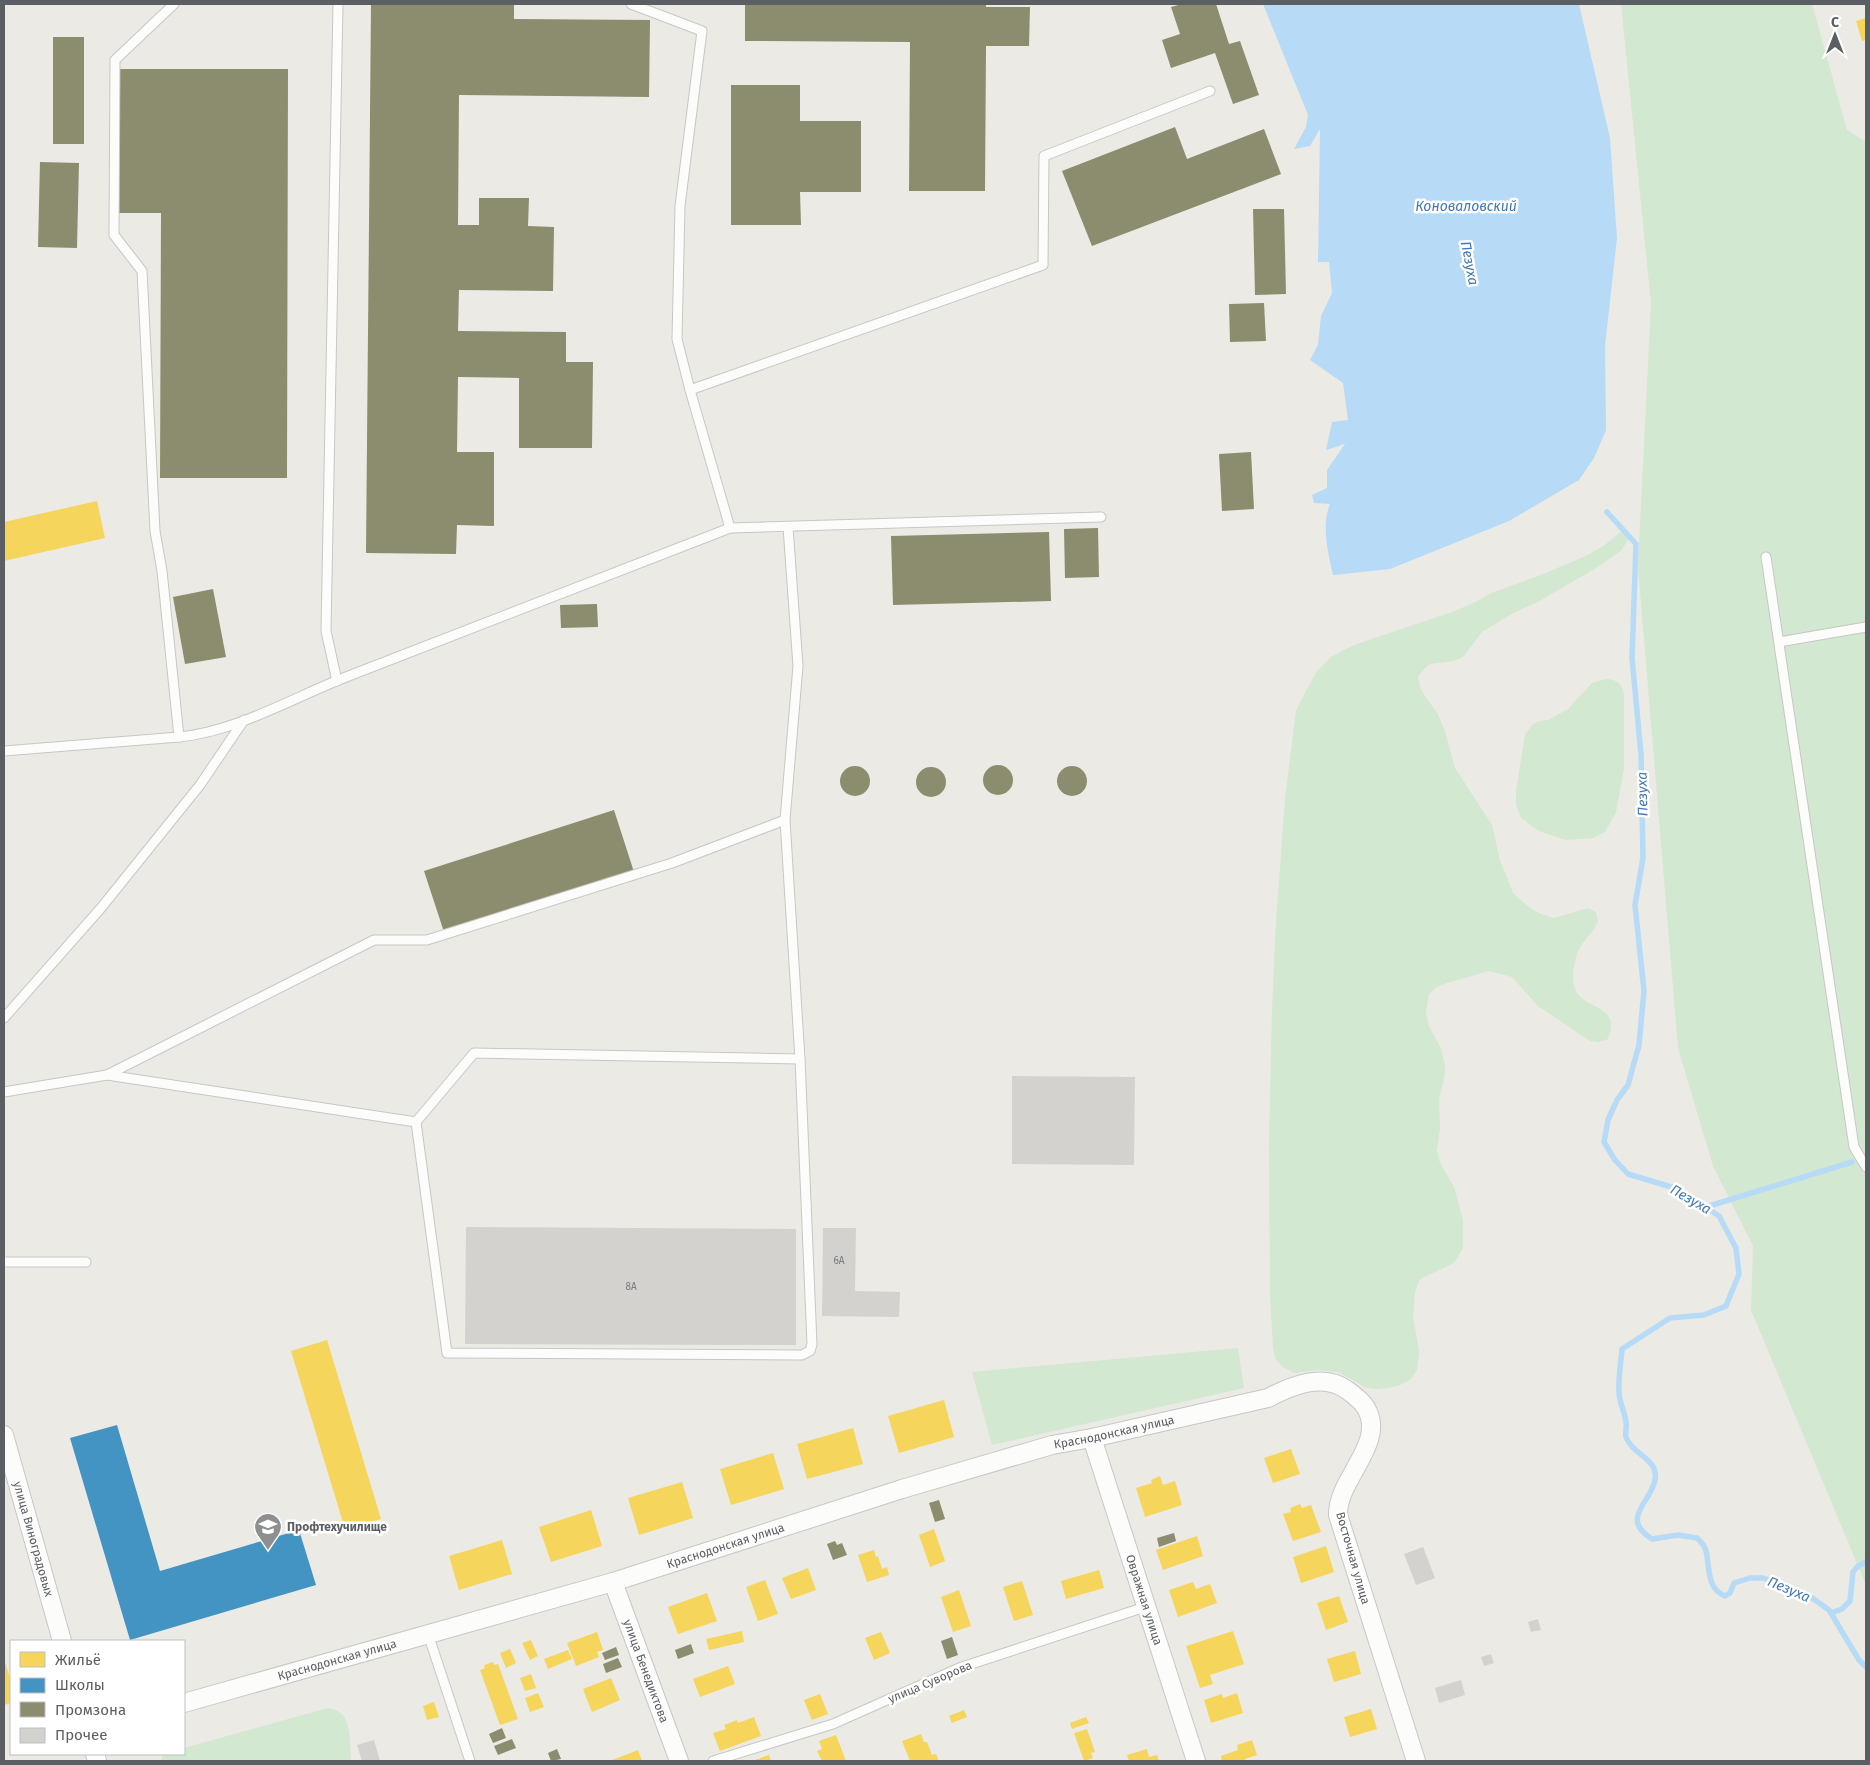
<svg xmlns="http://www.w3.org/2000/svg" width="1870" height="1765" font-family="'Fira Sans',sans-serif">
  <rect width="100%" height="100%" fill="#ebeae5"/>
  <g fill="#d2e8d0">
    <path d="M1621,4H1812L1847,130L1866,142V1585L1751,1310L1753,1246L1713,1166L1678,1048L1638,566L1651,304Z"/>
    <path d="M1623,530L1629,537L1622,550L1596,568L1536,603L1513,613L1482,632L1463,657L1454,661L1430,664L1423,670L1418,677L1421,690L1437,713L1445,731L1455,768L1492,825L1500,860L1513,893L1530,908L1541,914L1554,918L1588,908L1596,912L1598,921C1593,934 1580,942 1576,957C1573,968 1571,984 1578,994C1588,1009 1621,1006 1608,1039L1599,1042L1590,1041L1538,1006L1512,977L1489,971L1447,983L1437,987L1429,994L1426,1013L1429,1026L1441,1049L1445,1065V1074L1439,1099L1440,1128L1437,1151L1440,1163L1454,1187L1463,1220V1248L1454,1263L1420,1279L1415,1292L1413,1317L1419,1351L1417,1370L1410,1380L1400,1385L1388,1388L1377,1389L1367,1388L1338,1372L1317,1370L1294,1373L1282,1366L1275,1358L1273,1347L1270,1295L1269,1144L1272,1008L1276,921L1285,800L1296,711L1315,674L1331,657L1354,645L1452,612L1476,602L1491,593L1541,575L1590,554L1606,544Z"/>
    <path d="M1605,679C1617,679 1622,683 1624,695V769L1616,812L1605,832L1593,838L1566,840L1539,831L1521,818L1516,804V791L1525,735L1533,724L1540,721L1548,720L1568,709L1592,683Z"/>
    <path d="M1238,1348L1244,1388L992,1445L972,1372Z"/>
    <path d="M328,1708C354,1711 349,1741 351,1761H161L163,1755L166,1754H184V1748Z"/>
  </g>
  <path fill="#b7daf7" d="M1263,4H1579L1610,138L1617,238L1605,346L1606,430L1594,458L1579,480L1509,521L1390,569L1333,575C1328,552 1321,526 1330,504L1314,503L1312,495L1327,488V470L1345,444L1326,450L1332,422L1348,420L1343,383L1310,360L1318,345L1321,316L1332,293L1329,262H1318L1320,129L1310,146L1294,149L1306,127L1308,115Z"/>
  <g fill="#f6d55c">
    <path d="M1866,18V40L1862,41L1856,21Z"/>
    <path d="M97,501L105,538L4,561V522Z"/>
    <path d="M327,1340L381,1519L345,1529L291,1351Z"/>
    <path d="M944,1400L954,1437L899,1453L888,1416Z"/>
    <path d="M853,1428L863,1464L807,1479L797,1444Z"/>
    <path d="M1291,1449L1300,1474L1273,1483L1264,1458Z"/>
    <path d="M773,1453L784,1489L731,1505L720,1469Z"/>
    <path d="M1160,1476L1163,1485L1175,1481L1182,1505L1145,1517L1136,1488L1152,1483L1151,1480Z"/>
    <path d="M682,1482L693,1518L639,1535L628,1498Z"/>
    <path d="M1300,1504L1302,1508L1311,1505L1321,1532L1293,1541L1283,1514L1291,1512L1290,1508Z"/>
    <path d="M591,1510L602,1546L551,1562L539,1527Z"/>
    <path d="M934,1529L945,1561L930,1567L919,1535Z"/>
    <path d="M1197,1536L1203,1556L1163,1570L1156,1550Z"/>
    <path d="M502,1540L512,1574L459,1590L449,1556Z"/>
    <path d="M1326,1546L1334,1572L1301,1583L1293,1557Z"/>
    <path d="M874,1550L876,1557L878,1556L882,1569L887,1567L889,1575L867,1582L858,1555Z"/>
    <path d="M808,1568L816,1590L791,1599L782,1578Z"/>
    <path d="M1099,1570L1104,1588L1066,1599L1061,1581Z"/>
    <path d="M765,1580L778,1614L758,1621L746,1587Z"/>
    <path d="M1022,1581L1033,1615L1014,1621L1003,1587Z"/>
    <path d="M1193,1582L1196,1589L1210,1584L1217,1603L1178,1617L1169,1590Z"/>
    <path d="M959,1590L971,1626L953,1632L941,1597Z"/>
    <path d="M707,1593L717,1621L678,1634L668,1607Z"/>
    <path d="M1339,1596L1348,1622L1326,1630L1317,1603Z"/>
    <path d="M742,1631L744,1642L709,1650L706,1639Z"/>
    <path d="M1233,1631L1244,1664L1210,1675L1213,1684L1200,1688L1186,1646Z"/>
    <path d="M597,1632L603,1650L597,1652L599,1657L576,1666L567,1643Z"/>
    <path d="M881,1632L890,1653L874,1660L865,1638Z"/>
    <path d="M531,1640L538,1656L530,1660L522,1643Z"/>
    <path d="M510,1649L516,1663L506,1668L500,1653Z"/>
    <path d="M568,1650L572,1659L548,1669L544,1659Z"/>
    <path d="M1355,1651L1361,1674L1334,1682L1327,1659Z"/>
    <path d="M4,1659L11,1681V1703L4,1705Z"/>
    <path d="M493,1662L494,1665L498,1664L518,1719L500,1725L480,1670L485,1668L484,1665Z"/>
    <path d="M728,1666L735,1684L700,1697L693,1679Z"/>
    <path d="M531,1674L536,1688L525,1691L520,1678Z"/>
    <path d="M611,1678L620,1700L592,1712L583,1689Z"/>
    <path d="M538,1693L544,1707L530,1712L525,1698Z"/>
    <path d="M1237,1693L1243,1713L1211,1723L1204,1700L1222,1694L1223,1698Z"/>
    <path d="M820,1694L828,1714L812,1720L804,1700Z"/>
    <path d="M434,1702L439,1717L427,1720L423,1706Z"/>
    <path d="M1371,1709L1377,1729L1350,1737L1344,1717Z"/>
    <path d="M964,1710L967,1717L952,1723L949,1716Z"/>
    <path d="M754,1717L761,1736L720,1751L713,1733L726,1729L724,1725L737,1720L738,1723Z"/>
    <path d="M1086,1717L1089,1723L1072,1729L1070,1723Z"/>
    <path d="M1087,1729L1095,1752L1091,1753L1093,1758L1084,1761L1074,1733Z"/>
    <path d="M921,1734L924,1742H927L932,1755L936,1754L939,1761H910L902,1741Z"/>
    <path d="M836,1735L846,1761H822L817,1751L822,1749L819,1741Z"/>
    <path d="M1252,1740L1257,1755L1245,1759L1246,1761H1222L1221,1756L1238,1750L1237,1745Z"/>
    <path d="M1147,1749L1149,1757L1157,1755L1159,1761H1129L1127,1755Z"/>
    <path d="M638,1750L642,1761H610Z"/>
    <path d="M769,1755L771,1761H752Z"/>
  </g>
  <path fill="#4393c3" d="M117,1425L160,1571L299,1530L316,1585L130,1640L70,1438Z"/>
  <g fill="#8c8c6e">
    <path d="M371,4H514V19L650,20L649,97L459,95L458,225H479V198H529L528,226L554,227L553,291L459,290L458,331L566,332V362H593L592,448H519V378L458,377L457,452H494V526L457,525L456,554L366,553Z"/>
    <path d="M745,4H986V7H1030L1029,46H986L985,191H909L910,42L745,41Z"/>
    <path d="M1182,4H1216L1229,44L1240,41L1259,95L1233,104L1215,53L1171,68L1162,40L1180,34L1171,7Z"/>
    <rect x="53" y="37" width="31" height="107"/>
    <path d="M120,69H288L287,478H160L161,213H119Z"/>
    <path d="M731,85H800V121H861V192H800L801,225H731Z"/>
    <path d="M1175,127L1187,159L1264,129L1281,174L1092,246L1062,171Z"/>
    <path d="M40,162L79,163L77,248L38,247Z"/>
    <path d="M1253,209H1284L1286,294L1255,295Z"/>
    <path d="M1264,303L1266,341L1230,342L1229,304Z"/>
    <path d="M1251,452L1254,509L1222,511L1219,454Z"/>
    <path d="M1098,528L1099,577L1065,578L1064,529Z"/>
    <path d="M1049,532L1051,601L893,605L891,536Z"/>
    <path d="M213,589L226,657L185,664L173,597Z"/>
    <path d="M597,604L598,627L561,628L560,605Z"/>
    <circle cx="998" cy="780" r="15"/>
    <circle cx="1072" cy="781" r="15"/>
    <circle cx="855" cy="781" r="15"/>
    <circle cx="931" cy="782" r="15"/>
    <path d="M614,810L634,872L444,932L424,871Z"/>
    <path d="M939,1500L945,1519L935,1522L929,1503Z"/>
    <path d="M1174,1533L1176,1541L1159,1547L1157,1538Z"/>
    <path d="M835,1541L837,1545L842,1543L847,1555L833,1560L827,1544Z"/>
    <path d="M952,1637L958,1655L947,1659L941,1641Z"/>
    <path d="M691,1644L694,1653L678,1659L675,1650Z"/>
    <path d="M616,1647L619,1655L605,1660L602,1653Z"/>
    <path d="M618,1658L622,1667L606,1673L603,1664Z"/>
    <path d="M502,1728L506,1738L493,1743L489,1734Z"/>
    <path d="M512,1739L516,1748L498,1755L494,1746Z"/>
    <path d="M557,1749L561,1759L551,1761L548,1753Z"/>
  </g>
  <g fill="none" stroke-linecap="round" stroke-linejoin="round">
    <g stroke="#b7daf7" stroke-width="5.5">
      <path d="M1607,512L1636,544L1632,658L1641,754L1643,858L1635,905L1644,991L1639,1045L1628,1085L1617,1100L1608,1120L1604,1142L1615,1160L1628,1174L1678,1189L1719,1216L1736,1248L1739,1274L1726,1306L1704,1315L1670,1318L1622,1349C1621,1363 1618,1378 1619,1392C1619,1402 1625,1412 1626,1422C1627,1427 1625,1432 1626,1437C1632,1455 1659,1458 1655,1480C1651,1503 1619,1518 1652,1539L1678,1535L1697,1538C1701,1542 1705,1545 1706,1551C1710,1567 1706,1588 1725,1596L1730,1593L1734,1583L1750,1578H1763L1805,1593L1829,1610L1859,1660L1866,1667"/>
      <path d="M1706,1207L1852,1162"/>
      <path d="M1831,1613L1842,1609L1850,1601L1853,1572L1858,1566L1866,1562"/>
    </g>
  </g>
  <g fill="#d3d2cf">
    <path d="M1012,1076L1135,1077L1134,1165L1012,1164Z"/>
    <path d="M466,1227L796,1229V1345L465,1344Z"/>
    <path d="M823,1228H856L855,1291L900,1292L899,1317L822,1316Z"/>
    <path d="M1423,1547L1435,1578L1416,1585L1404,1554Z"/>
    <path d="M1538,1619L1541,1630L1531,1632L1528,1622Z"/>
    <path d="M1491,1654L1494,1663L1484,1666L1481,1657Z"/>
    <path d="M1461,1680L1465,1695L1439,1703L1435,1688Z"/>
    <path d="M374,1740L380,1761H362L357,1745Z"/>
  </g>
  <g fill="none" stroke-linecap="round" stroke-linejoin="round">
    <defs>
      <g id="service">
        <path d="M174,4L115,60L114,235L142,271L155,531L162,571L179,737C238,731 292,698 346,677C474,628 602,578 730,528L690,390L677,339L680,206L702,31L631,4"/>
        <path d="M690,390L1043,265L1044,156L1210,91"/>
        <path d="M730,528L1101,517"/>
        <path d="M1766,557L1854,1147L1866,1167"/>
        <path d="M1779,642L1866,627"/>
        <path d="M337,681L326,631L338,4"/>
        <path d="M4,751L179,737"/>
        <path d="M4,1018L101,908L200,785L244,720"/>
        <path d="M107,1075L374,940H427L672,863L785,820"/>
        <path d="M4,1092L107,1075L416,1122L474,1053L800,1059"/>
        <path d="M416,1122L447,1353L802,1355L810,1351L812,1344L800,1059L785,820L798,666L788,527"/>
        <path d="M4,1262H86"/>
        <path d="M428,1634L470,1761"/>
        <path d="M713,1761L833,1724L959,1668L1148,1606"/>
      </g>
      <g id="minor">
        <path id="s1" d="M4,1435L62,1641"/>
        <path id="s2" d="M1092,1438L1196,1761"/>
        <path id="s3" d="M613,1582L679,1761"/>
        <path id="s4" d="M184,1703L613,1582L902,1489L1052,1445L1092,1438L1268,1398C1291,1386 1323,1372 1347,1390C1354,1395 1362,1401 1366,1408C1387,1443 1337,1479 1338,1515L1416,1761"/>
        <path d="M95,1754L97,1761"/>
      </g>
    </defs>
    <use href="#service" stroke="#c7c7c6" stroke-width="11"/>
    <use href="#minor" stroke="#c7c7c6" stroke-width="20"/>
    <use href="#service" stroke="#fcfcfb" stroke-width="9"/>
    <use href="#minor" stroke="#fcfcfb" stroke-width="18"/>
  </g>
  <defs>
    <symbol id="university-pin" viewBox="-11 -11 22 30"><path d="M0 17L-7.5 6A9.5 9.5 0 1 1 7.5 6Z" fill="#8d8f90" stroke="#fff"/><path d="M0-5L7-2L0 1L-7-2ZM-4 1L0 2.5L4 1V4Q0 6-4 4Z" fill="#fff"/></symbol>
  </defs>
  <g fill-rule="evenodd">
    <use href="#university-pin" x="252" y="1511" width="32" height="43"/>
  </g>
  <g text-anchor="middle" stroke-width="5" stroke-linejoin="round" paint-order="stroke">
    <g font-size="10" fill="#7a7c7f">
      <text x="839" y="1264">6А</text>
      <text x="631" y="1290">8А</text>
    </g>
    <g font-size="12" fill="#5b5e63" stroke="#fff">
      <text dy="4" stroke="none"><textPath href="#s4" startOffset="969">Краснодонская улица</textPath></text>
      <text dy="4" stroke="none"><textPath href="#s1" startOffset="108">улица Виноградовых</textPath></text>
      <text dy="4" stroke="none"><textPath href="#s4" startOffset="564">Краснодонская улица</textPath></text>
      <text transform="translate(1353 1558) rotate(74)" y="4">Восточная улица</text>
      <text dy="4" stroke="none"><textPath href="#s2" startOffset="170">Овражная улица</textPath></text>
      <text dy="4" stroke="none"><textPath href="#s4" startOffset="159">Краснодонская улица</textPath></text>
      <text dy="4" stroke="none"><textPath href="#s3" startOffset="95">улица Бенедиктова</textPath></text>
      <text transform="translate(930 1682) rotate(-23)" y="4">улица Суворова</text>
    </g>
    <g font-size="12" font-weight="bold" fill="#5b5e63" stroke="#fff" text-anchor="start">
      <text x="287" y="1531">Профтехучилище</text>
    </g>
    <g font-size="14" font-style="italic" fill="#4078bb" stroke="#fff">
      <text x="1466" y="211">Коноваловский</text>
      <text transform="translate(1470 263) rotate(79)" y="5">Пезуха</text>
      <text transform="translate(1642 794) rotate(-91)" y="5">Пезуха</text>
      <text transform="translate(1691 1199) rotate(30)" y="5">Пезуха</text>
      <text transform="translate(1789 1589) rotate(23)" y="5">Пезуха</text>
    </g>
  </g>
  <rect width="1870" height="1765" fill="none" stroke="#5b5e63" stroke-width="10"/>
  <rect x="10" y="1640" width="175" height="115" fill="#ffffff" stroke="#bdbfc1"/>
  <rect x="20" y="1652" width="25" height="15" fill="#f6d55c" stroke="#bdbfc1"/>
  <text x="55" y="1665" font-size="15" fill="#5b5e63">Жильё</text>
  <rect x="20" y="1678" width="25" height="15" fill="#4393c3" stroke="#bdbfc1"/>
  <text x="55" y="1690" font-size="15" fill="#5b5e63">Школы</text>
  <rect x="20" y="1702" width="25" height="15" fill="#8c8c6e" stroke="#bdbfc1"/>
  <text x="55" y="1715" font-size="15" fill="#5b5e63">Промзона</text>
  <rect x="20" y="1728" width="25" height="15" fill="#d3d2cf" stroke="#bdbfc1"/>
  <text x="55" y="1740" font-size="15" fill="#5b5e63">Прочее</text>
  <g transform="translate(1835 35)" stroke="#ffffff" stroke-width="4" paint-order="stroke">
  <path d="M0-4L9 19L0 12L-9 19Z" fill="#5b5e63"/>
  <text y="-8" font-size="14" font-weight="bold" text-anchor="middle" fill="#5b5e63">С</text>
  </g>
</svg>
